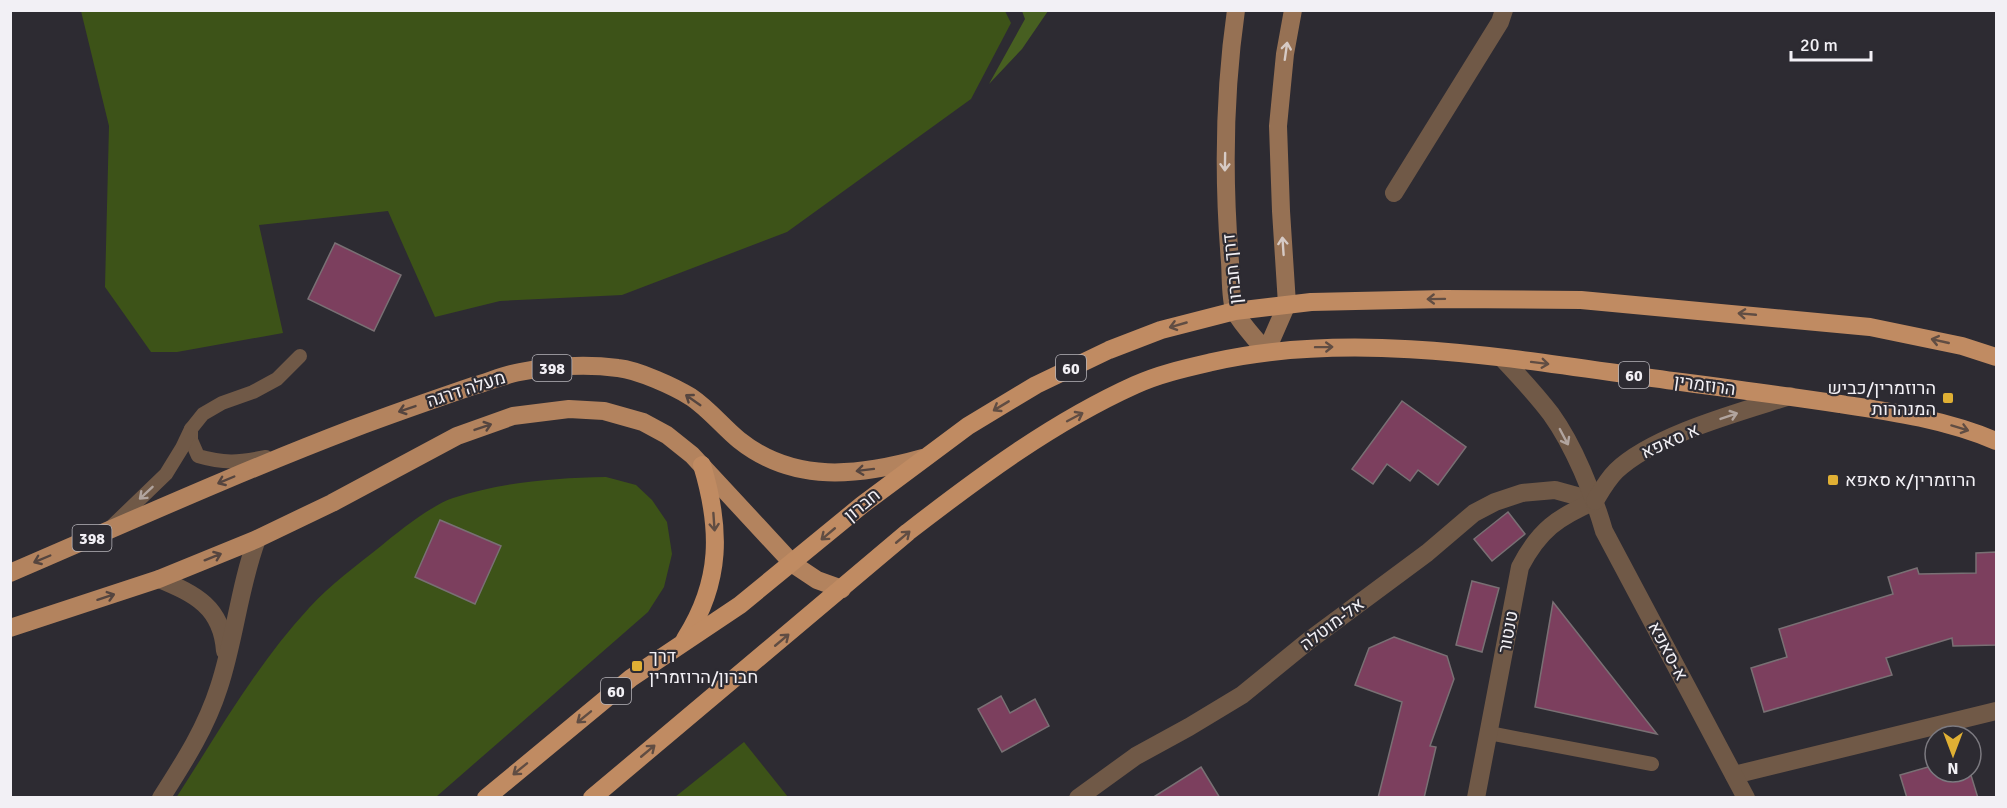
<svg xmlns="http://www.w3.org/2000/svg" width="2007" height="808" font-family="Signika,Heebo,sans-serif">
  <rect width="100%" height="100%" fill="#2d2b32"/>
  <g fill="#3d5318">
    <path d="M1005,11L1011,23L971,99L787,232L622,295L500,301L435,317L388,211L259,225L283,333L177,352H151L105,287L109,126L81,11Z"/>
    <path d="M606,477L636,485L652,500L667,522L672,554L664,587L648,612L436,797L176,798C218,733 257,664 309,608C330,585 357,565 381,546C399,531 432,505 453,498C503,482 553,478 606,477Z"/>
    <path d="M744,742L788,797H675Z"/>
  </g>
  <path fill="#475f21" d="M1022,11H1048L1022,49L989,84L1025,19Z"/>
  <g fill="#7c3f5e" stroke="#797074" stroke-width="1.5">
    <path d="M335,243L401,275L374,331L308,299Z"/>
    <path d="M1402,401L1466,447L1438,485L1418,470L1410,481L1387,464L1373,484L1352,469Z"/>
    <path d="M1508,512L1525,534L1492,561L1474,539Z"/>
    <path d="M440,520L501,546L475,604L415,577Z"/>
    <path d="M1996,552V645L1953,646L1952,638L1886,658L1892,675L1764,712L1751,668L1787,657L1779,629L1893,594L1888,577L1917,568L1919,574L1976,573V553Z"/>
    <path d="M1472,581L1499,588L1482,652L1456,645Z"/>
    <path d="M1553,602L1657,734L1535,707Z"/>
    <path d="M1394,637L1447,656L1454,679L1430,746L1436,747L1424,798H1378L1402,702L1355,685L1369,648Z"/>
    <path d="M1001,696L1010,713L1035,699L1049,726L1002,752L978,709Z"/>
    <path d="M1935,765V772H1970L1978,798H1907L1900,775Z"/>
    <path d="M1201,767L1220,798H1152Z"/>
  </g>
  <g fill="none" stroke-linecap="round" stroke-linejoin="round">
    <g stroke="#705947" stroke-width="14">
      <path d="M191,429V440L198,456C225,464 239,462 266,457"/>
      <path d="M111,527L166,474L182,448L191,429L203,414L222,403L253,392L277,379L300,356"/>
      <path d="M1489,733L1652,764"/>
    </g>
    <g stroke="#705947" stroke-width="18">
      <path d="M1394,193L1500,22L1504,10"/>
      <path d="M159,579C195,594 222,607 225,651"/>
      <path d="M1734,775L1996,711"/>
      <path d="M161,798C184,762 206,728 219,687C235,639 239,587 257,539"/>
      <path d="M1078,798L1136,756L1189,727L1242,695L1307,642L1427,553L1474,513L1495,502L1522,493L1555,490L1595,501"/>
      <path d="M1476,798L1520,567C1539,530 1558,517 1595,501"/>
    </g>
    <g stroke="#705947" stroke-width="18">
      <path d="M1502,358C1519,376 1536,394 1551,414C1574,446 1593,493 1604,531L1746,798"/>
      <path d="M1595,501C1601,491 1607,480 1616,471C1653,435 1740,412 1790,396"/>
    </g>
    <path stroke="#967154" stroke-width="18" d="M1236,10C1224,94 1223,177 1230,262C1231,275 1230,301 1235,312C1242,325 1257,340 1266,352L1287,304L1281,211L1278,126L1285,54L1293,10"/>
    <g stroke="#b3835e" stroke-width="18">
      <path d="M10,573C124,524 237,473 352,429C392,414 432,400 473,386C488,382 504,375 520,372C552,366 586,364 618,368C638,370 675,387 691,397C709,409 723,427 739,440C794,484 859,476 923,458"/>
      <path d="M10,628L159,579L257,539L332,503L457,436L513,416L569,409L604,411L643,422L667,435L692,455L793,564L817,580L842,589"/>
    </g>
    <g stroke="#c08b62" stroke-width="18">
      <path d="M685,639C722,581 721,528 702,465"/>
      <path d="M486,798L631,678L740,605L862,505L968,426L1036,385L1109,350L1161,330L1235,311L1311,302L1445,299L1581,300L1870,327L1962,346L1996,357"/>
      <path d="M592,798L908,532C979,477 1053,422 1135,385C1159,374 1186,368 1212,362C1361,328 1530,362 1681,382C1734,389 1787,396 1840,404C1893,412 1947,420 1996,441"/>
    </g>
  </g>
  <defs><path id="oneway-shaft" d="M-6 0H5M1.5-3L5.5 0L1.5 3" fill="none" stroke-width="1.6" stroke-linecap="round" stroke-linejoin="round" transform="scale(1.5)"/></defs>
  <g stroke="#d6cac5">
    <use href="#oneway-shaft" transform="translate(1286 51) rotate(-82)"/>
    <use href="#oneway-shaft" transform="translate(1225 162) rotate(91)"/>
    <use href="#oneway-shaft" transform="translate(1283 246) rotate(-94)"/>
  </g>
  <g stroke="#604d43">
    <use href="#oneway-shaft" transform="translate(1436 299) rotate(179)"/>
    <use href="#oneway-shaft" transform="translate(1747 314) rotate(-175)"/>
    <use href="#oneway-shaft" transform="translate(1178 325) rotate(164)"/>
    <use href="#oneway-shaft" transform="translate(1940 341) rotate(-167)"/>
    <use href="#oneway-shaft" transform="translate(1324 347) rotate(-1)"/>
    <use href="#oneway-shaft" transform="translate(1540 363) rotate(7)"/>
    <use href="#oneway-shaft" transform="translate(1001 406) rotate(149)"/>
    <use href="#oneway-shaft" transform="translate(1075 417) rotate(-28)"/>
    <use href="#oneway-shaft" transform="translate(1960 428) rotate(17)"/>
    <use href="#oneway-shaft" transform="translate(714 522) rotate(86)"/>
    <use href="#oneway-shaft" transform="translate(828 534) rotate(140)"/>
    <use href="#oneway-shaft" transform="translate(903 537) rotate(-40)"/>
    <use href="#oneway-shaft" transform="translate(782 640) rotate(-40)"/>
    <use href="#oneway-shaft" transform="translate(584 717) rotate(141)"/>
    <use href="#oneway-shaft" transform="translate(648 751) rotate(-40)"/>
    <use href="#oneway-shaft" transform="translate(520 769) rotate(141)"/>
  </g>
  <g stroke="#55453f">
    <use href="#oneway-shaft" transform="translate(693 400) rotate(-145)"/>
    <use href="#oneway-shaft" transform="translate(407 409) rotate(161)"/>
    <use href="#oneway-shaft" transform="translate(483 427) rotate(-19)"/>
    <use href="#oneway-shaft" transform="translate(865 470) rotate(173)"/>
    <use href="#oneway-shaft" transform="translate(226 480) rotate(157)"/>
    <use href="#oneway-shaft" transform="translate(213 557) rotate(-22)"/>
    <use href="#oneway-shaft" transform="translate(42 559) rotate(157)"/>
    <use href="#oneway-shaft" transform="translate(106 597) rotate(-18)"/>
  </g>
  <g stroke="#b1a49e">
    <use href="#oneway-shaft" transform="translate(1729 416) rotate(-19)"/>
    <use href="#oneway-shaft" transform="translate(1564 437) rotate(62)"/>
    <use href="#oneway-shaft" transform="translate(146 493) rotate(137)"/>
  </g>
  <g fill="#e0b034" stroke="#2d2b32" stroke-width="2">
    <rect x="1942" y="392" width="12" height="12" rx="3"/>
    <rect x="1827" y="474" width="12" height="12" rx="3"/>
    <rect x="631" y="660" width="12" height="12" rx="3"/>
  </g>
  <g text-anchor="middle" stroke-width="4.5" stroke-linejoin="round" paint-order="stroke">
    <g fill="#2d2b32" stroke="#b7b5ba" stroke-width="1.5">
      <rect x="532.5" y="355" width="39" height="26" rx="4.5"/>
      <rect x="1056" y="355" width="30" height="26" rx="4.5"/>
      <rect x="1619" y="362" width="30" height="26" rx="4.5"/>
      <rect x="72.5" y="525" width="39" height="26" rx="4.5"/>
      <rect x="601" y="678" width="30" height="26" rx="4.5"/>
    </g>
    <g font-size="16" font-weight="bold" fill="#f2f0f5">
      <text x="552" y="374">398</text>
      <text x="1071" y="374">60</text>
      <text x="1634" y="381">60</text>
      <text x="92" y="544">398</text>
      <text x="616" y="697">60</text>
    </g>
    <g font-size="18" fill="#f2f0f5" stroke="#2d2b32">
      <text transform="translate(1232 269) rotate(-96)" y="6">דרך חברון</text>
      <text transform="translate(1705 385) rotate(8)" y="6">הרוזמרין</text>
      <text transform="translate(466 389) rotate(-18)" y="6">מעלה דרגה</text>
      <text transform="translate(1670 441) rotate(-24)" y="6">א סאפא</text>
      <text transform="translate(862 505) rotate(-39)" y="6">חברון</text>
      <text transform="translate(1332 624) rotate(-37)" y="6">אל-מוטלה</text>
      <text transform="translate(1508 632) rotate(-79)" y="6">טנטור</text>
      <text transform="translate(1668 651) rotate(62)" y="6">א-סאפא</text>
    </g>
    <g font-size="18" fill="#f2f0f5" stroke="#2d2b32" text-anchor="start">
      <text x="1936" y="394" text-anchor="end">הרוזמרין/כביש<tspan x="1936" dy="21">המנהרות</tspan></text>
      <text x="1845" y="486">הרוזמרין/א סאפא</text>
      <text x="649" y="662">דרך<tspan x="649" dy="21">חברון/הרוזמרין</tspan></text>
    </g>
  </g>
  <rect width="2007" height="808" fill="none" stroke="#f2f0f5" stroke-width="24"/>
  <g transform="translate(1953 754) rotate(180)"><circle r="28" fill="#2d2b32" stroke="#7c7a80" stroke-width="1.5"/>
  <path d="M0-4.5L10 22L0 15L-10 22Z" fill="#e0b034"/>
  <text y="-9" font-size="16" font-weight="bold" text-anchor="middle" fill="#f2f0f5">N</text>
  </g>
  <path d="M1791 51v9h80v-9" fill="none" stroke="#f2f0f5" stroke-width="3"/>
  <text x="1800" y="51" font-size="18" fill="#f2f0f5" stroke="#2d2b32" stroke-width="4.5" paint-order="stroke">20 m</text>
</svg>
